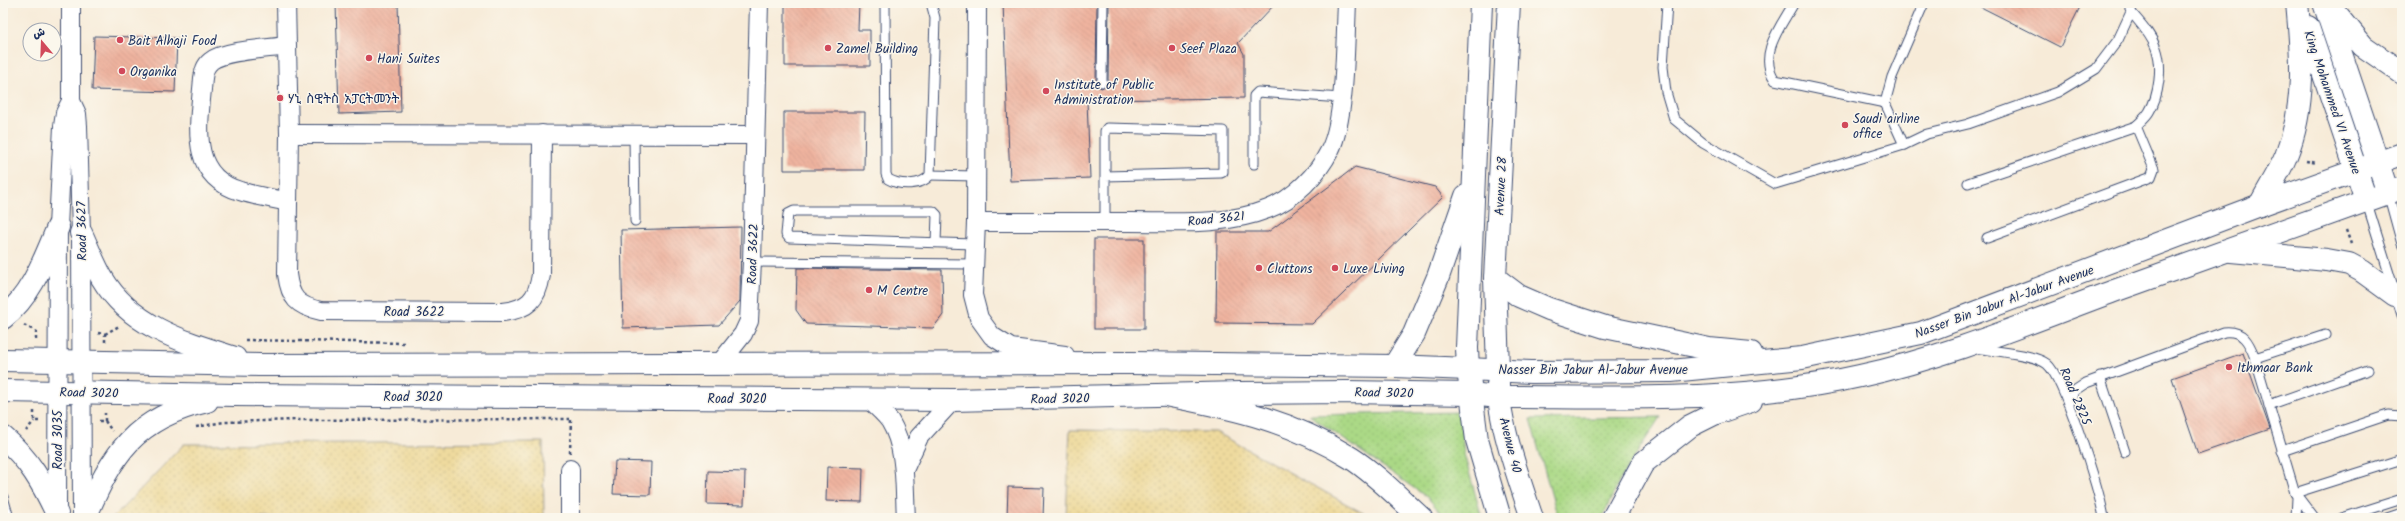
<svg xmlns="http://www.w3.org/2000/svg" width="2405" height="521" font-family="Kalam,'Playpen Sans Arabic','Noto Sans Ethiopic',sans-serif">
  <defs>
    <pattern id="grass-dots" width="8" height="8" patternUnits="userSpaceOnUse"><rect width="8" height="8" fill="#abd986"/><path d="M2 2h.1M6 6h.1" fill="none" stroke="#93bb76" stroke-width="1.8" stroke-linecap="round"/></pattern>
    <pattern id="sand-dots" width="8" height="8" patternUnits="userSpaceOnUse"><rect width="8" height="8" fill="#eeda9e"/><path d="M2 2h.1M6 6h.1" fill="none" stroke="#ccbb8a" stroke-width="1.8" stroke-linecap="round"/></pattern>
    <pattern id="building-back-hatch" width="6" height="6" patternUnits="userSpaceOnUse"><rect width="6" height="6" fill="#efb39f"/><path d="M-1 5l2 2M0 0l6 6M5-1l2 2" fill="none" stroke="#cc9a8b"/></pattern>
  </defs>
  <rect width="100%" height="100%" fill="#fbf7ec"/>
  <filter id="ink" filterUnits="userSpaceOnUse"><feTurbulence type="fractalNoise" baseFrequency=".025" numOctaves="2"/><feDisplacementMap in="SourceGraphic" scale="8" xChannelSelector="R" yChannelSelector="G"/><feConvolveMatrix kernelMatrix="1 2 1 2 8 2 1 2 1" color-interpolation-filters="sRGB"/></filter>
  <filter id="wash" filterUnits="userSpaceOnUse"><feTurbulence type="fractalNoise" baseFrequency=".012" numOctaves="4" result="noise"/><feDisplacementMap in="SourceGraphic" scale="16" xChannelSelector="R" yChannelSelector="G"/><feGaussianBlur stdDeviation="0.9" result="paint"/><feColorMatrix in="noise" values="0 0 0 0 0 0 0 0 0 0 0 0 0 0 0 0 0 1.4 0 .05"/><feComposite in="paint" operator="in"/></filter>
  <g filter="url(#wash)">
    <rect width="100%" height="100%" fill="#f7ebd8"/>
    <g fill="url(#grass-dots)" stroke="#638472">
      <path d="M1460,412L1464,454L1482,518H1445L1428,498L1309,415Z"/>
      <path d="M1660,417L1621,478L1602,518H1558L1530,419Z"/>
    </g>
    <g fill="url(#sand-dots)" stroke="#84847e">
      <path d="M1070,430L1216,432L1372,518H1066Z"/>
      <path d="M543,442L544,518H113L184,444Z"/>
    </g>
    <g id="blocks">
      <g fill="url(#building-back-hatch)">
        <path d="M336,3H398L401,112L339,114Z"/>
        <path d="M785,3H859L858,30H870V66H785Z"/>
        <path d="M1003,3H1097L1096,82L1099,87L1102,88L1108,82L1109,3H1276L1238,43L1244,54V98L1087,100L1090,178L1010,181Z"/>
        <path d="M1973,3H2082L2060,47Z"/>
        <path d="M94,36L177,38L175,92L92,90Z"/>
        <path d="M784,112H865L864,170H784Z"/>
        <path d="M1355,167L1435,187L1443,197L1312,324L1216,323L1217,232H1268Z"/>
        <path d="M741,227L740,301L719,325L623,328L621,230Z"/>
        <rect x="1094" y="239" width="50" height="90"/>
        <path d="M797,268L942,270L943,315L933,328L806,324L796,310Z"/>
        <path d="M2243,353L2270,429L2198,454L2172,378Z"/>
        <path d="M615,461L651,462L650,495L613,494Z"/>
        <path d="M827,467L863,468L862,502L826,501Z"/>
        <path d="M708,471L745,472L744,505L707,504Z"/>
        <path d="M1008,487L1044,488L1043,518H1007Z"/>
      </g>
    </g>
  </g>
  <g filter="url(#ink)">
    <use href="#blocks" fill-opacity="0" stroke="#3c4b70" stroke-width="1"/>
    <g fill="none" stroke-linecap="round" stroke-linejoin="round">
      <defs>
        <g id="service">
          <path d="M885,3L886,174L888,179C900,186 922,186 930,175L935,18L931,3"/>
          <path d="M1667,3L1663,67L1666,92L1674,119L1703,143L1775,184L1904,145L1927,134L1968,124L2058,92L2096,69L2118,40L2131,12V3"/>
          <path d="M1794,3C1781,26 1757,55 1775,80L1885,103"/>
          <path d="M1102,82L1103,3"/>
          <path d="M634,135L635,221"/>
          <path d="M1904,145L1885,103L1892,77L1924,3"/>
          <path d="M1254,164V96L1258,92L1341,98"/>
          <path d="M930,175L976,176"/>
          <path d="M1105,176L1221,173L1223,172V131L1107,128L1105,131V222"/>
          <path d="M1968,183L2136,126C2140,122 2146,117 2149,112C2159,96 2163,66 2156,48C2151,34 2140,23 2131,12"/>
          <path d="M2388,193L2402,244"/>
          <path d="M2366,200L2402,315"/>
          <path d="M1987,238L2151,177L2154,169L2136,126"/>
          <path d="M936,242L937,215L933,211H794L788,214L786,234L789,238L974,244"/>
          <path d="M752,262L973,264"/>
          <path d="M1976,348C1993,351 2035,354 2047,364C2064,378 2100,492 2104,518"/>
          <path d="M2255,358L2325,335"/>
          <path d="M2100,377L2125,452"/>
          <path d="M2069,404L2074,391L2086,383L2224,332C2243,330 2249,342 2255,358L2295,493L2314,518"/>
          <path d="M2269,405L2368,370"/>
          <path d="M2282,451L2388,415L2402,416"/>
          <path d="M2295,493L2402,459"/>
          <path d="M3,497L9,518"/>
          <path d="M2296,518L2297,498"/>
          <path d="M2342,518L2402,499"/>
          <path d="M2387,518L2402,513"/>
        </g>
        <g id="minor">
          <path d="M71,3V101L77,114L78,126L81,233L82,518"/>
          <path d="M286,3L289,134L287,274C290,298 297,306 321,311L503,312C528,309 537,300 541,275L542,134"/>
          <path d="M977,3L976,222L973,295L979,318L992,336L1011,348L1065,355"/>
          <path d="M287,46C267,49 225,50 211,61C205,66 204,71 203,78C200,120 186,175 240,191C255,196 272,198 288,202"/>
          <path d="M289,134L755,135"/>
          <path d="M976,222C1027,222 1079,222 1130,222C1176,222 1225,226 1268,209C1294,199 1318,174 1330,150C1346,118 1345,40 1347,3"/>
          <path d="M720,363L743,334L749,321L752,262L759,3"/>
          <path d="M868,399C876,406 884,413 890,421C907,449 904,487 906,518"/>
          <path d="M570,469V518"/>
          <path d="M904,470L919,437L953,400"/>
          <path d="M57,513L58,227L63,126L65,113L71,101"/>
        </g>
        <g id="tertiary">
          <path d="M81,233C88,248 94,264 102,278C131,327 184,342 235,358"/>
          <path d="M3,318C32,295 44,260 58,227"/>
          <path d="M3,360L259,365L1131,363L1394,366L1468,369L1467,348L1481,3"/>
          <path d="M1394,366L1414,334L1438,277L1466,196"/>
          <path d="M1498,370L1495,278L1509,3"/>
          <path d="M3,391L235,395L953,400L1240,393L1347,392L1470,394"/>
          <path d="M3,437C29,459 43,484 57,514"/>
          <path d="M85,518C113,453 134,418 207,401"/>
        </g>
        <g id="secondary">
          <path d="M2324,3L2388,193"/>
          <path d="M2330,6L2363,46L2402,73"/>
          <path d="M2308,27L2366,200"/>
          <path d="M2260,205C2268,189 2279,173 2286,156C2306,106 2302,55 2297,3"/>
          <path d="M2231,251L2327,260L2349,264L2362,271L2395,295"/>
          <path d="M1495,278L1519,296L1549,309L1605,327L1709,349L1751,353"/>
          <path d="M1498,384C1499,424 1519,479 1532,518"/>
          <path d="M1470,394L1499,397C1619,397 1741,403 1860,376C1947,357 2030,322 2114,291C2210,256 2306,222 2402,188"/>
          <path d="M1170,396C1238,409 1291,421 1351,458C1376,474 1399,498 1421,518"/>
          <path d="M1500,518L1477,440L1468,369L1531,372L1671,371L1802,358L1921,333L2260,205L2402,154"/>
          <path d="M1613,518L1643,463L1690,426L1716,413L1751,401"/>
        </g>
      </defs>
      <use href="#service" stroke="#3c4b70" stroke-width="11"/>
      <use href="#minor" stroke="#3c4b70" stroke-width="20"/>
      <use href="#tertiary" stroke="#3c4b70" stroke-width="24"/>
      <use href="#secondary" stroke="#3c4b70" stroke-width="24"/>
      <g stroke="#3c4b70" stroke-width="2.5" stroke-dasharray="3 3" stroke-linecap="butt">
        <path d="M2306,161L2317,163"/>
        <path d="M2346,230L2351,244"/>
        <path d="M24,325L39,333"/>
        <path d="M98,333L105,334V342"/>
        <path d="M105,334L119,326"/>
        <path d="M36,340V333"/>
        <path d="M245,340L404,343"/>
        <path d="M34,411V421H40"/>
        <path d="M99,421H105V413"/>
        <path d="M105,421L112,431"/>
        <path d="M196,427L224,422L299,420L570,419"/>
        <path d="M26,431L34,421"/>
        <path d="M570,453L571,418"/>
      </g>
      <use href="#service" stroke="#fff" stroke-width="9"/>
      <use href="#minor" stroke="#fff" stroke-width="18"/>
      <use href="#tertiary" stroke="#fff" stroke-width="22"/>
      <use href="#secondary" stroke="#fff" stroke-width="22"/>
    </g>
  </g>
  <g fill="#d1495b" stroke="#fbf7ec" stroke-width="1.5">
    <circle cx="120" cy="40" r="4"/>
    <circle cx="828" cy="48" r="4"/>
    <circle cx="1172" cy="48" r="4"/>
    <circle cx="369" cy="58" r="4"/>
    <circle cx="122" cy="71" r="4"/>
    <circle cx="1046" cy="91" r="4"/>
    <circle cx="280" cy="98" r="4"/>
    <circle cx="1845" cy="125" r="4"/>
    <circle cx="1259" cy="268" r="4"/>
    <circle cx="1335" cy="268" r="4"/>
    <circle cx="869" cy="290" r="4"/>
    <circle cx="2229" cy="367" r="4"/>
  </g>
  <g text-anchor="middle" stroke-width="3" stroke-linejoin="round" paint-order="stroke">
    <g font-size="13" fill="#1b2f5e" stroke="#fbf7ec" text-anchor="start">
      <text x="128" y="45">Bait Alhaji Food</text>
      <text x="836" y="53">Zamel Building</text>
      <text x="1180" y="53">Seef Plaza</text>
      <text x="377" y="63">Hani Suites</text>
      <text x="130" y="76">Organika</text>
      <text x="1054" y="89">Institute of Public<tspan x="1054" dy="15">Administration</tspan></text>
      <text x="288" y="103">ሃኒ ስዊትስ አፓርትመንት</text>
      <text x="1853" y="123">Saudi airline<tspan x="1853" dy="15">office</tspan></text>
      <text x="1267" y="273">Cluttons</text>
      <text x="1343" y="273">Luxe Living</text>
      <text x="877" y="295">M Centre</text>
      <text x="2237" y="372">Ithmaar Bank</text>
    </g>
    <g font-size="13" fill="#1b2f5e" stroke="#fbf7ec">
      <text transform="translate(2333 102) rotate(71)" y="5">King Mohammed VI Avenue</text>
      <text transform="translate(1500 186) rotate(-87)" y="5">Avenue 28</text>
      <text transform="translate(1216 218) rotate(-6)" y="5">Road 3621</text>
      <text transform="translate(81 231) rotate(-91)" y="5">Road 3627</text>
      <text transform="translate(752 254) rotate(-88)" y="5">Road 3622</text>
      <text transform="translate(2004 301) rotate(-20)" y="5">Nasser Bin Jabur Al-Jabur Avenue</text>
      <text x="414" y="316">Road 3622</text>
      <text x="1593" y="374">Nasser Bin Jabur Al-Jabur Avenue</text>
      <text transform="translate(89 392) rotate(1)" y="5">Road 3020</text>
      <text transform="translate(1384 392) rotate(1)" y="5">Road 3020</text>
      <text x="413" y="401">Road 3020</text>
      <text transform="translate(2076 396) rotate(67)" y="5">Road 2825</text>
      <text x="737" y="403">Road 3020</text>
      <text transform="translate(1060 398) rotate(-1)" y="5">Road 3020</text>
      <text transform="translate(57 440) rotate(-90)" y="5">Road 3035</text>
      <text transform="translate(1511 445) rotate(76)" y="5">Avenue 40</text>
    </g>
  </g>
  <rect width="2405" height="521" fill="none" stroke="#fbf7ec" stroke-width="16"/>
  <g transform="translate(42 42) rotate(341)"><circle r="19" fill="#fbf7ec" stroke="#a1a7b3"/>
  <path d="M0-3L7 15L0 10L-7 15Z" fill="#d1495b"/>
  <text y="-6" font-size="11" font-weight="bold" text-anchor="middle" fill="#1b2f5e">ش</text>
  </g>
</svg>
